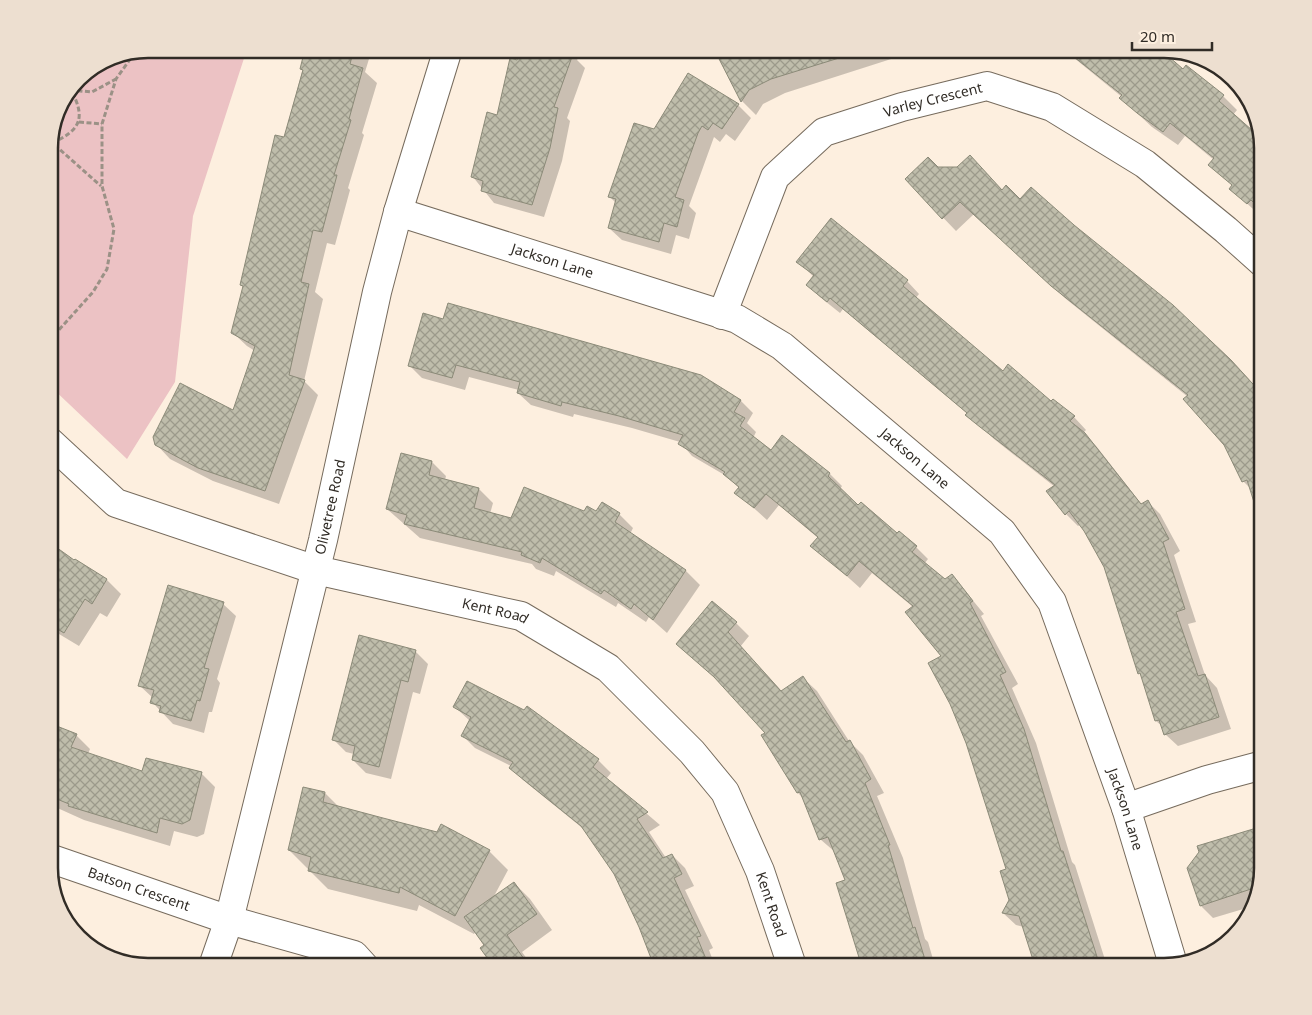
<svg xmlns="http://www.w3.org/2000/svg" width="1312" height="1015" font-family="'Noto Sans',sans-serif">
  <defs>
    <pattern id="building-cross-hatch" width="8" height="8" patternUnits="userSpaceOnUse" patternTransform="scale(1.25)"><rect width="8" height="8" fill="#bfbdab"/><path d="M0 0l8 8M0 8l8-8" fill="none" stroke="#9c9a8b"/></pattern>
  </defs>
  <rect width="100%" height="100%" fill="#fdefdf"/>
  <path fill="#ecc2c4" d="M148,49H247L193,216L175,382L127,459L49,385V141L59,104L82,73L110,56Z"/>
  <g fill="#0003">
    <path d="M308,49H372L365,72L377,83L362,133L364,135L348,188L350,190L335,245L327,243L315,292L323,299L304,381L318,395L279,504L213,481L170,459L156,444L234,412L255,351L247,346L232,332Z"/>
    <path d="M529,49H584L577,60L585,68L567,118L570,121L562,161L544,217L494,203L473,177L498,116L518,62Z"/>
    <path d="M716,49H938L917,55L913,52L785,93L763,104L756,115L742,101Z"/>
    <path d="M1063,49H1158L1184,71L1223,96L1237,110L1233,115L1261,140L1263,218L1231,189L1233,186L1210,165L1214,160L1185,136L1178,145L1152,127L1121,98L1122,97Z"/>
    <path d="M689,75L738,105L751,118L735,141L726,134L720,142L714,137L689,206L696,213L689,239L676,235L671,254L622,240L609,228L616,203L610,197Z"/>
    <path d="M938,168L1002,191L1020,200L1231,361L1244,374L1263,395V530L1250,488L1243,481L1225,444L1188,397L1066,299L974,214L956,231L906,179Z"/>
    <path d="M798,262L907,281L919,294L915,299L1003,373L1074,417L1086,430L1083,433L1097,447L1142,505L1148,502L1160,514L1180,551L1174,555L1196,622L1188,624L1205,675L1217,688L1231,729L1178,746L1165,734L1163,727L1156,721L1142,677L1139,673L1105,566L1081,524L1078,526L1066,514L1055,487L994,439L968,414L843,309L840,313L820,297L808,285L814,277Z"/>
    <path d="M444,320L700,377L741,401L753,413L747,423L756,432L753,438L771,452L782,437L830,474L842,486L840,489L858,507L916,547L928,559L924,564L945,581L952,575L984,614L981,616L1018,684L1012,688L1036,743L1072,862L1075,865L1107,966H1036L1024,927L1016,925L1003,913L1011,900L1007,870L943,657L913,607L872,573L860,588L812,545L818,538L779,505L767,520L736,492L739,488L728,477L692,456L680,442L632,428L574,414L573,417L531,405L518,393L519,390L469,377L465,390L422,378L409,365Z"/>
    <path d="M432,462L446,476L445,480L479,489L493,503L490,514L512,520L585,512L619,514L633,528L630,534L686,571L700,585L667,633L649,617L646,622L618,603L616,607L556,571L554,576L536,569L532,564L420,538L387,509Z"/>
    <path d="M49,544L74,562L107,580L121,594L107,617L100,613L79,646L49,628Z"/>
    <path d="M223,604L236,616L217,679L220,683L212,712H209L204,733L173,724L152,702L153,698L139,685Z"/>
    <path d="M736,623L749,636L740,647L782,692L803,678L817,691L849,741L863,755L884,793L877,796L903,858L925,939L928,942L935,966H866L862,963L847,881L835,852L820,839L804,799L798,793L767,733L724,686L677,644Z"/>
    <path d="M415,651L428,664L420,694L413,692L391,779L366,773L353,760L354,754L346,752L333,739Z"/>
    <path d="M455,707L524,712L527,708L598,760L611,773L606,779L660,825L649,832L666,858L672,855L685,868L694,886L685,890L713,948L709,950L715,966H656L640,926L615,873L586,831L523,780L511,766L475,748L463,736L470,721Z"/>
    <path d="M49,724L76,735L90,749L88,754L143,772L201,773L215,787L204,834L197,837L174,831L170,846L84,820L53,806L49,801Z"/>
    <path d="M325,793L339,807L437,833L441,825L489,851L508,870L493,898L514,883L530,899L552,930L522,952L532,966L565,959L572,966H495L482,948L486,946L476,931L474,934L419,905L417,911L328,889L289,850Z"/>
    <path d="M1263,827V868L1250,907L1213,918L1201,906L1199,847Z"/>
  </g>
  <g fill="url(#building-cross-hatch)" stroke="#8b8a78">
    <path d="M305,49H354L350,64L363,68L349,119L351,120L334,175H337L322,232L313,230L301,282L309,284L289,375L305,380L265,491L198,468L155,445L153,437L180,383L233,410L255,346L231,333L243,286L240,285L275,135L284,137L303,70L300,69Z"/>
    <path d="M528,49H559L573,54L554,107L558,108L550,148L532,205L481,191L483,181L471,177L487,112L497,115L510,58L517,60L520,52L527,51Z"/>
    <path d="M714,49H852V54L771,79L749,90L741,102Z"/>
    <path d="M1064,49H1160L1183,69L1186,65L1224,95L1219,101L1261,138L1263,147V211L1251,200L1247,204L1229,189L1232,185L1208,165L1214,158L1170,123L1163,132L1137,113L1119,98L1122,95Z"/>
    <path d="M688,73L739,104L722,129L713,123L708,130L702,126L698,133L675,197L684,200L677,227L664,223L659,242L608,228L616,199L608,197L634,123L654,129Z"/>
    <path d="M970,155L1002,190L1006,185L1020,199L1031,187L1074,225L1173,305L1231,360L1263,395V518H1259L1247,480L1242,482L1224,445L1183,399L1188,395L1051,286L960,202L942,219L905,179L928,157L938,167H957Z"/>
    <path d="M831,218L908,280L903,286L1003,371L1008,364L1051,401L1053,399L1075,416L1070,421L1085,433L1141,504L1148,500L1169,539L1163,542L1185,609L1176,612L1198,676L1205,674L1219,717L1164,735L1159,720L1155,721L1140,673L1138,674L1104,567L1084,531L1069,511L1065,515L1046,491L1055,485L980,427L965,415L967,413L830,298L827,302L806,285L814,275L796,262Z"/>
    <path d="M448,303L701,375L741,400L734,412L745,418L740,426L771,450L782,435L830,473L828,476L858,505L861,502L897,533L899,531L917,546L912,552L945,579L952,574L973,601L970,603L1006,672L1000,675L1024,729L1061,851H1063L1100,966H1035L1019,916L1002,913L1009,900L1000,871L1006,869L966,743L950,704L928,663L941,656L905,612L913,606L859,561L847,576L810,546L818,537L766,494L754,508L734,493L739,487L723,474L725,472L678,444L683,435L619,416L562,402L561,406L517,393L520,382L456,365L452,378L408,366L423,313L443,319Z"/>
    <path d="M401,453L432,461L429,475L479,488L474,508L511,518L524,487L584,511L587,506L596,511L602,502L620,513L615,522L686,570L653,620L634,604L631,609L604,590L601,594L542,558L540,563L521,555L522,552L404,524L407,515L386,509Z"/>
    <path d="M49,542L74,560L75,559L107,579L92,604L85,599L64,633L49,624Z"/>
    <path d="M168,585L224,602L204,668L209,669L200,701L197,700L191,721L159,712L161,706L150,703L154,690L138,686Z"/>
    <path d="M712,601L737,622L728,632L781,691L803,676L846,742L850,740L871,779L865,783L890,845H888L913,928L915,927L927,966H877L876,959L861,964L836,883L845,880L828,837L819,840L800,792L797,793L761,735L765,733L714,677L676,644Z"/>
    <path d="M359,635L416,650L408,682L401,680L379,767L352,760L355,746L332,740Z"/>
    <path d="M467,681L524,710L527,706L599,759L593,767L648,812L637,819L663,858L672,854L682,874L674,878L701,936L697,937L706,959L687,966H654L639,927L614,874L581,826L509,768L513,762L461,736L471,717L453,707Z"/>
    <path d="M49,723L77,734L71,747L142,771L146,758L202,772L190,820L182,824L160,818L157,833L68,806L69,804L52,797L49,801Z"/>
    <path d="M303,787L325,792L323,802L383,818L437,832L441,824L490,850L455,916L400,887L399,893L308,871L311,857L288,850Z"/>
    <path d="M1263,826V868L1257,887L1200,906L1187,868L1199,852L1197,846Z"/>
    <path d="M514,882L537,914L507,935L529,966H493L480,948L484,945L464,917Z"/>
  </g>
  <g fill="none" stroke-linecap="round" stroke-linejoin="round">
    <defs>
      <g id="minor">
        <path id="s1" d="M398,212L737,319L782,346L1002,532L1052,602L1126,808L1173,964"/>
        <path id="s2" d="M722,315L775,177L824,132L902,107L987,86L1052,107L1145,164L1226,230L1263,263"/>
        <path id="s3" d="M49,441L116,503L316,570L521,616L608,668L692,752L725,792L760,871L792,966"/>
        <path d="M1126,808L1207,780L1263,765"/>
        <path id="s4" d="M49,858L229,920L354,955L364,966"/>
        <path id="s5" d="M213,966L229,920L323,540L377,292L398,212L448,49"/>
      </g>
    </defs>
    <use href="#minor" stroke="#766b5d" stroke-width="30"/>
    <g stroke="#9b9186" stroke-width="3" stroke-dasharray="5 2.5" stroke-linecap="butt">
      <path d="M70,90L92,92L116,79"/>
      <path d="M79,122L102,124"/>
      <path d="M49,140L101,186"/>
      <path d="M52,143C81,130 86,118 71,90"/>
      <path d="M49,341L93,292L107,269L114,229L102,186V124L116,79L136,51"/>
    </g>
    <use href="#minor" stroke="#fff" stroke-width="28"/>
  </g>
  <g text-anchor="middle" stroke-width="4.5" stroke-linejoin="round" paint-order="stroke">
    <g font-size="14" fill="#312c26" stroke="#fdefdf">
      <text dy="5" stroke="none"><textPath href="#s2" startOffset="328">Varley Crescent</textPath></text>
      <text dy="5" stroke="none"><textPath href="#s1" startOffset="162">Jackson Lane</textPath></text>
      <text dy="5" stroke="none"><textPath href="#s1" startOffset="582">Jackson Lane</textPath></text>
      <text dy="5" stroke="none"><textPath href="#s5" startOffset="474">Olivetree Road</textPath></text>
      <text dy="5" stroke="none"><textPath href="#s3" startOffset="486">Kent Road</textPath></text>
      <text dy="5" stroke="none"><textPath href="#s1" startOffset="1002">Jackson Lane</textPath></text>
      <text dy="5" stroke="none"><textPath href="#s4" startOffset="95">Batson Crescent</textPath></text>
      <text dy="5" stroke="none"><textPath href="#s3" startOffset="906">Kent Road</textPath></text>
    </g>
  </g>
  <path d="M0 0H1312V1015H0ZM148 58H1164A90 90 0 0 1 1254 148V868A90 90 0 0 1 1164 958H148A90 90 0 0 1 58 868V148A90 90 0 0 1 148 58Z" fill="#eddfd0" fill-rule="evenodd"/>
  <path fill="none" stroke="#312c26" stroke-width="2.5" d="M148 58H1164A90 90 0 0 1 1254 148V868A90 90 0 0 1 1164 958H148A90 90 0 0 1 58 868V148A90 90 0 0 1 148 58Z"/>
  <path d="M1132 42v8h80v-8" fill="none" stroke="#312c26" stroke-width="2.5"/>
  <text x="1140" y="42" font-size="15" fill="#312c26" stroke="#fdefdf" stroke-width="4" paint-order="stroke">20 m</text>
</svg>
